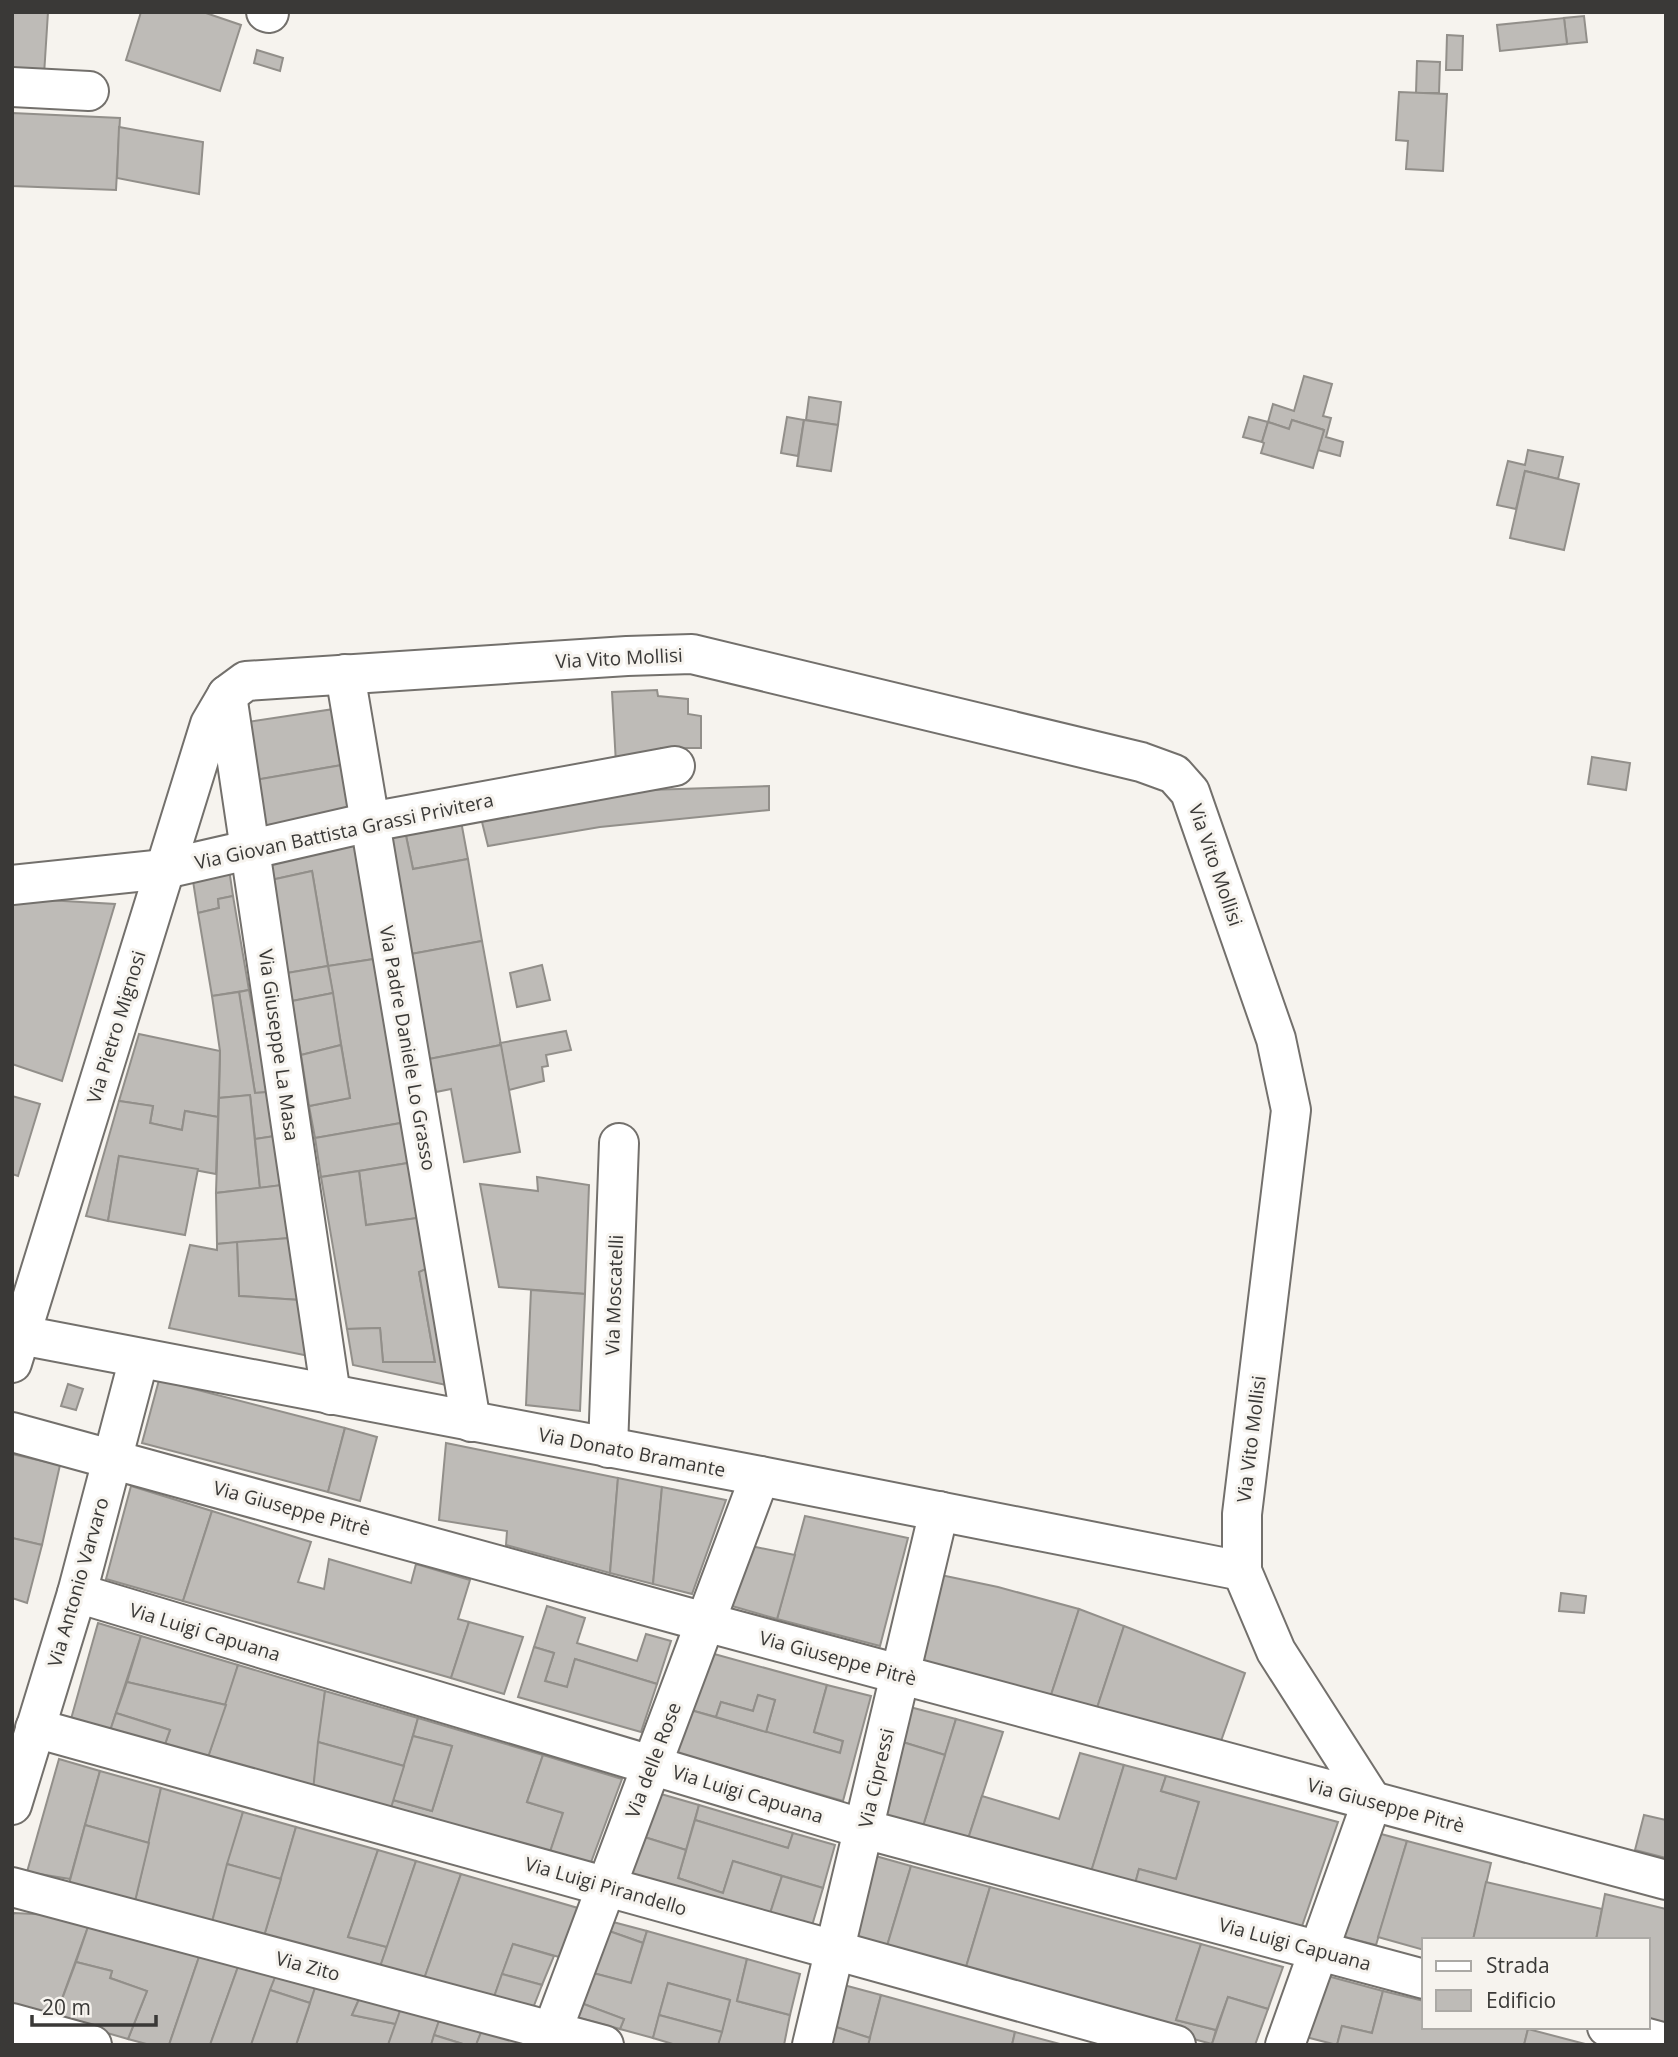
<svg xmlns="http://www.w3.org/2000/svg" width="1678" height="2057" font-family="'Open Sans',sans-serif">
  <rect width="100%" height="100%" fill="#f6f3ee"/>
  <g fill="#bebbb7" stroke="#928f8a" stroke-width="2">
    <path d="M12,12H48L44,75L12,73Z"/>
    <path d="M141,12H203L241,25L220,91L126,60Z"/>
    <path d="M1584,16L1587,42L1567,44L1564,18Z"/>
    <path d="M1564,18L1567,44L1500,51L1497,25Z"/>
    <path d="M1447,35L1463,36L1462,70H1446Z"/>
    <path d="M257,50L283,58L280,71L254,63Z"/>
    <path d="M1417,61L1440,62L1439,93H1416Z"/>
    <path d="M1399,92L1447,94L1443,171L1406,169L1408,141L1396,140Z"/>
    <path d="M12,113L120,118L116,190L12,186Z"/>
    <path d="M119,127L203,142L199,194L117,178Z"/>
    <path d="M1304,376L1332,384L1323,416L1331,418L1326,437L1343,442L1340,456L1318,450L1324,430L1292,420L1289,429L1268,422L1273,404L1294,411Z"/>
    <path d="M809,397L841,402L838,425L806,420Z"/>
    <path d="M787,417L804,420L798,456L781,453Z"/>
    <path d="M1249,417L1268,422L1262,442L1243,437Z"/>
    <path d="M804,420L838,425L831,471L797,466Z"/>
    <path d="M1292,420L1324,430L1313,468L1261,453L1264,443L1262,442L1268,422L1289,429Z"/>
    <path d="M1528,450L1563,457L1558,479L1525,471L1516,509L1497,505L1508,461L1525,465Z"/>
    <path d="M1525,471L1579,484L1564,550L1510,538Z"/>
    <path d="M657,690L658,696L688,699V714L701,716V748H661V764H616L612,692Z"/>
    <path d="M334,709L342,765L255,780L247,722Z"/>
    <path d="M1592,757L1630,763L1626,790L1588,784Z"/>
    <path d="M342,765L349,813L262,826L255,780Z"/>
    <path d="M769,786V810L600,827L488,846L481,818L617,791Z"/>
    <path d="M461,821L468,859L413,869L405,831Z"/>
    <path d="M405,831L413,869L468,859L482,941L411,954L390,833Z"/>
    <path d="M354,840L374,959L328,966L312,871L271,880L267,854Z"/>
    <path d="M228,862L233,896L218,899L219,908L198,913L191,868Z"/>
    <path d="M312,871L328,966L287,973L271,880Z"/>
    <path d="M233,896L249,990L212,996L198,913L219,908L218,899Z"/>
    <path d="M12,898L115,904L62,1081L12,1064Z"/>
    <path d="M482,941L501,1045L429,1059L411,954Z"/>
    <path d="M374,959L401,1123L315,1138L309,1106L350,1098L328,966Z"/>
    <path d="M542,965L550,1000L517,1007L510,973Z"/>
    <path d="M328,966L333,993L292,1001L287,973Z"/>
    <path d="M249,990L268,1092L255,1093L239,992Z"/>
    <path d="M239,992L255,1093L268,1092L275,1136L255,1139L250,1095L219,1098L220,1051L212,996Z"/>
    <path d="M333,993L341,1045L301,1055L292,1001Z"/>
    <path d="M566,1031L571,1050L546,1055L548,1066L542,1067L544,1081L509,1090L500,1043Z"/>
    <path d="M139,1034L220,1051L218,1117L185,1111L182,1130L150,1123L153,1106L119,1101Z"/>
    <path d="M341,1045L350,1098L309,1106L301,1055Z"/>
    <path d="M501,1045L520,1152L464,1162L451,1089L436,1092L429,1059Z"/>
    <path d="M250,1095L260,1188L216,1193L219,1098Z"/>
    <path d="M12,1096L40,1104L18,1176L12,1174Z"/>
    <path d="M119,1101L153,1106L150,1123L182,1130L185,1111L218,1117L216,1174L119,1156L108,1221L86,1216Z"/>
    <path d="M401,1123L408,1163L321,1177L315,1138Z"/>
    <path d="M275,1136L282,1185L260,1188L255,1139Z"/>
    <path d="M119,1156L198,1169L185,1235L108,1221Z"/>
    <path d="M408,1163L417,1218L366,1225L359,1171Z"/>
    <path d="M359,1171L366,1225L417,1218L426,1269L419,1272L435,1362H383L380,1328L347,1329L321,1177Z"/>
    <path d="M537,1177L589,1185L585,1294L499,1287L480,1184L538,1191Z"/>
    <path d="M282,1185L290,1238L217,1244L216,1193Z"/>
    <path d="M290,1238L300,1300L239,1296L237,1242Z"/>
    <path d="M237,1242L239,1296L300,1300L309,1356L169,1328L190,1245L217,1250V1244Z"/>
    <path d="M426,1269L446,1385L353,1365L347,1329L380,1328L383,1362H435L419,1272Z"/>
    <path d="M531,1290L585,1294L580,1411L526,1405Z"/>
    <path d="M159,1380L345,1428L328,1492L142,1443Z"/>
    <path d="M68,1384L83,1389L76,1410L61,1406Z"/>
    <path d="M345,1428L377,1437L360,1501L328,1492Z"/>
    <path d="M446,1443L618,1478L610,1573L506,1545L507,1531L439,1520Z"/>
    <path d="M12,1454L60,1465L42,1545L12,1538Z"/>
    <path d="M618,1478L662,1487L653,1584L610,1573Z"/>
    <path d="M131,1486L212,1511L183,1601L106,1579Z"/>
    <path d="M662,1487L726,1500L692,1594L653,1584Z"/>
    <path d="M212,1511L311,1542L298,1582L324,1589L329,1559L411,1583L416,1564L470,1580L458,1619L469,1622L451,1678L183,1601Z"/>
    <path d="M805,1516L908,1538L880,1646L777,1619Z"/>
    <path d="M12,1538L42,1545L27,1603L12,1598Z"/>
    <path d="M751,1546L795,1555L777,1619L732,1606Z"/>
    <path d="M936,1574L998,1587L1079,1609L1051,1695L916,1659Z"/>
    <path d="M1561,1593L1586,1596L1584,1613L1559,1611Z"/>
    <path d="M547,1606L585,1618L577,1643L637,1661L646,1634L671,1641L657,1684L575,1659L567,1687L545,1681L554,1653L534,1647Z"/>
    <path d="M1079,1609L1124,1626L1097,1708L1051,1695Z"/>
    <path d="M469,1622L523,1637L504,1694L451,1678Z"/>
    <path d="M98,1623L141,1636L110,1731L71,1719Z"/>
    <path d="M1124,1626L1245,1673L1221,1741L1097,1708Z"/>
    <path d="M141,1636L238,1665L226,1705L127,1682Z"/>
    <path d="M534,1647L554,1653L545,1681L567,1687L575,1659L657,1684L641,1732L518,1697Z"/>
    <path d="M707,1652L827,1685L814,1732L843,1741L840,1753L766,1732L775,1700L758,1695L753,1711L721,1702L716,1717L687,1709Z"/>
    <path d="M238,1665L325,1691L313,1791L207,1760Z"/>
    <path d="M127,1682L226,1705L207,1760L164,1747L170,1730L116,1713Z"/>
    <path d="M827,1685L871,1696L843,1801L673,1752L687,1709L840,1753L843,1741L814,1732Z"/>
    <path d="M325,1691L418,1718L404,1766L318,1742Z"/>
    <path d="M758,1695L775,1700L766,1732L716,1717L721,1702L753,1711Z"/>
    <path d="M906,1706L956,1719L945,1755L896,1740Z"/>
    <path d="M116,1713L170,1730L164,1747L110,1731Z"/>
    <path d="M418,1718L543,1755L527,1802L563,1813L547,1861L389,1814L393,1800L432,1811L452,1746L413,1736Z"/>
    <path d="M956,1719L1003,1732L968,1839L923,1826Z"/>
    <path d="M413,1736L452,1746L432,1811L393,1800Z"/>
    <path d="M896,1740L945,1755L923,1826L876,1814Z"/>
    <path d="M318,1742L404,1766L389,1814L313,1791Z"/>
    <path d="M1080,1753L1124,1765L1091,1872L968,1839L982,1796L1059,1819Z"/>
    <path d="M543,1755L622,1779L587,1873L547,1861L563,1813L527,1802Z"/>
    <path d="M59,1759L100,1771L70,1879L27,1872Z"/>
    <path d="M1124,1765L1166,1776L1161,1791L1199,1802L1176,1879L1139,1869L1135,1884L1091,1872Z"/>
    <path d="M100,1771L161,1788L149,1843L85,1825Z"/>
    <path d="M1166,1776L1338,1822L1301,1929L1135,1884L1139,1869L1176,1879L1199,1802L1161,1791Z"/>
    <path d="M161,1788L243,1812L212,1922L135,1901Z"/>
    <path d="M654,1792L699,1805L686,1850L641,1836Z"/>
    <path d="M699,1805L793,1833L788,1848L695,1820Z"/>
    <path d="M243,1812L296,1827L281,1879L227,1864Z"/>
    <path d="M1644,1815L1666,1820V1858L1635,1850Z"/>
    <path d="M695,1820L788,1848L793,1833L835,1845L823,1888L733,1861L723,1893L678,1878Z"/>
    <path d="M85,1825L149,1843L135,1901L69,1884Z"/>
    <path d="M296,1827L378,1850L348,1937L387,1947L380,1967L264,1936Z"/>
    <path d="M1370,1831L1407,1841L1376,1945L1333,1934Z"/>
    <path d="M641,1836L686,1850L678,1878L723,1893L733,1861L782,1876L767,1923L627,1882Z"/>
    <path d="M1407,1841L1491,1863L1473,1940H1424V1950L1378,1937Z"/>
    <path d="M378,1850L416,1861L387,1947L348,1937Z"/>
    <path d="M872,1855L911,1866L884,1956L851,1936Z"/>
    <path d="M416,1861L461,1874L424,1979L380,1967Z"/>
    <path d="M227,1864L281,1879L264,1936L212,1922Z"/>
    <path d="M911,1866L990,1887L963,1977L884,1956Z"/>
    <path d="M461,1874L578,1908L559,1957L513,1944L494,1997L424,1979Z"/>
    <path d="M782,1876L823,1888L809,1936L767,1923Z"/>
    <path d="M1486,1882L1602,1909L1596,1940H1473Z"/>
    <path d="M990,1887L1201,1944L1176,2020L1216,2030L1212,2044L963,1977Z"/>
    <path d="M1605,1894L1666,1909V2025L1648,2020V1940H1596Z"/>
    <path d="M14,1913L54,1915L89,1924L55,2018L12,2006V1917Z"/>
    <path d="M613,1922L647,1931L643,1943L609,1931Z"/>
    <path d="M89,1924L200,1954L169,2045H150L128,2039L147,1991L110,1978L112,1971L76,1962Z"/>
    <path d="M609,1931L643,1943L631,1983L593,1973Z"/>
    <path d="M647,1931L747,1959L737,2001L790,2015L784,2045H718L730,2000L668,1983L653,2038L620,2029L624,2019L581,2003L593,1973L631,1983Z"/>
    <path d="M513,1944L554,1956L542,1985L502,1974Z"/>
    <path d="M1201,1944L1283,1967L1268,2009L1228,1997L1216,2030L1176,2020Z"/>
    <path d="M200,1954L239,1964L210,2045H169Z"/>
    <path d="M747,1959L800,1974L790,2015L737,2001Z"/>
    <path d="M76,1962L112,1971L110,1978L147,1991L128,2039L55,2018Z"/>
    <path d="M239,1964L276,1975L251,2045H210Z"/>
    <path d="M502,1974L542,1985L533,2008L494,1997Z"/>
    <path d="M1320,1974L1383,1991L1372,2033L1342,2026L1337,2045L1298,2035Z"/>
    <path d="M276,1975L316,1985L310,2003L270,1990Z"/>
    <path d="M668,1983L730,2000L722,2032L659,2015Z"/>
    <path d="M840,1984L881,1995L870,2038L830,2025Z"/>
    <path d="M316,1985L360,1997L352,2015L396,2024L388,2045H296Z"/>
    <path d="M270,1990L310,2003L296,2045H251Z"/>
    <path d="M1383,1991L1424,2001V2027H1523L1528,2029L1524,2045H1337L1342,2026L1372,2033Z"/>
    <path d="M881,1995L1015,2032L1012,2045H868Z"/>
    <path d="M360,1997L401,2008L396,2024L352,2015Z"/>
    <path d="M1228,1997L1268,2009L1255,2045L1212,2044Z"/>
    <path d="M581,2003L624,2019L620,2029L576,2017Z"/>
    <path d="M401,2008L440,2018L431,2045H388Z"/>
    <path d="M659,2015L722,2032L718,2045H676L653,2038Z"/>
    <path d="M440,2018L482,2030L476,2045H466L434,2035Z"/>
    <path d="M830,2025L870,2038L868,2045H826Z"/>
    <path d="M1528,2029L1589,2045H1524Z"/>
    <path d="M482,2030L526,2041L525,2045H476Z"/>
    <path d="M1015,2032L1060,2044V2045H1012Z"/>
    <path d="M434,2035L466,2045H431Z"/>
  </g>
  <g fill="none" stroke-linecap="round" stroke-linejoin="round">
    <defs>
      <g id="minor">
        <path d="M266,12L269,13"/>
        <path d="M12,87L89,91"/>
        <path d="M345,674L471,1422"/>
        <path d="M227,695L331,1395"/>
        <path d="M12,885L165,869L370,822L675,766"/>
        <path d="M21,1335L760,1476L1242,1571"/>
        <path d="M12,1363L210,724L227,695L246,681L627,656L692,654L1141,762L1174,774L1190,792L1276,1039L1291,1110L1242,1514V1571L1276,1651L1372,1801L1285,2045"/>
        <path d="M12,1432L705,1622L1666,1880"/>
        <path d="M608,1448L619,1143"/>
        <path d="M77,1593L864,1829L1424,1979"/>
        <path d="M35,1728L1176,2045"/>
        <path d="M12,1805L77,1593L139,1358"/>
        <path d="M12,1887L604,2045"/>
        <path d="M12,2023L92,2045"/>
        <path d="M1607,2027L1666,2043"/>
        <path d="M547,2045L760,1476"/>
        <path d="M812,2045L939,1511"/>
      </g>
    </defs>
    <use href="#minor" stroke="#73706c" stroke-width="42"/>
    <use href="#minor" stroke="#fff" stroke-width="38"/>
  </g>
  <g text-anchor="middle" stroke-width="6" stroke-linejoin="round" paint-order="stroke">
    <g font-size="19" fill="#3a3937" stroke="#f6f3ee">
      <text transform="translate(619 658) rotate(-3)" y="7">Via Vito Mollisi</text>
      <text transform="translate(344 831) rotate(-12)" y="7">Via Giovan Battista Grassi Privitera</text>
      <text transform="translate(1216 865) rotate(71)" y="7">Via Vito Mollisi</text>
      <text transform="translate(116 1027) rotate(-73)" y="7">Via Pietro Mignosi</text>
      <text transform="translate(279 1045) rotate(82)" y="7">Via Giuseppe La Masa</text>
      <text transform="translate(408 1048) rotate(80)" y="7">Via Padre Daniele Lo Grasso</text>
      <text transform="translate(614 1295) rotate(-88)" y="7">Via Moscatelli</text>
      <text transform="translate(1251 1439) rotate(-83)" y="7">Via Vito Mollisi</text>
      <text transform="translate(632 1452) rotate(11)" y="7">Via Donato Bramante</text>
      <text transform="translate(292 1508) rotate(15)" y="7">Via Giuseppe Pitrè</text>
      <text transform="translate(78 1582) rotate(-74)" y="7">Via Antonio Varvaro</text>
      <text transform="translate(205 1632) rotate(17)" y="7">Via Luigi Capuana</text>
      <text transform="translate(838 1658) rotate(15)" y="7">Via Giuseppe Pitrè</text>
      <text transform="translate(653 1760) rotate(-69)" y="7">Via delle Rose</text>
      <text transform="translate(876 1778) rotate(-77)" y="7">Via Cipressi</text>
      <text transform="translate(748 1794) rotate(17)" y="7">Via Luigi Capuana</text>
      <text transform="translate(1386 1805) rotate(15)" y="7">Via Giuseppe Pitrè</text>
      <text transform="translate(606 1886) rotate(16)" y="7">Via Luigi Pirandello</text>
      <text transform="translate(1295 1944) rotate(15)" y="7">Via Luigi Capuana</text>
      <text transform="translate(308 1966) rotate(15)" y="7">Via Zito</text>
    </g>
  </g>
  <rect width="1678" height="2057" fill="none" stroke="#3a3937" stroke-width="28"/>
  <rect x="1422" y="1938" width="228" height="91" fill="#f6f3ee" stroke="#aba9a5" stroke-width="2"/>
  <rect x="1436" y="1961" width="35" height="10" fill="#ffffff" stroke="#aba9a5" stroke-width="2"/>
  <text x="1486" y="1973" font-size="21" fill="#3a3937">Strada</text>
  <rect x="1436" y="1990" width="35" height="21" fill="#bebbb7" stroke="#aba9a5" stroke-width="2"/>
  <text x="1486" y="2008" font-size="21" fill="#3a3937">Edificio</text>
  <path d="M32 2015v10h124v-10" fill="none" stroke="#3a3937" stroke-width="3.5"/>
  <text x="42" y="2015" font-size="21" fill="#3a3937" stroke="#f6f3ee" stroke-width="5" paint-order="stroke">20 m</text>
</svg>
